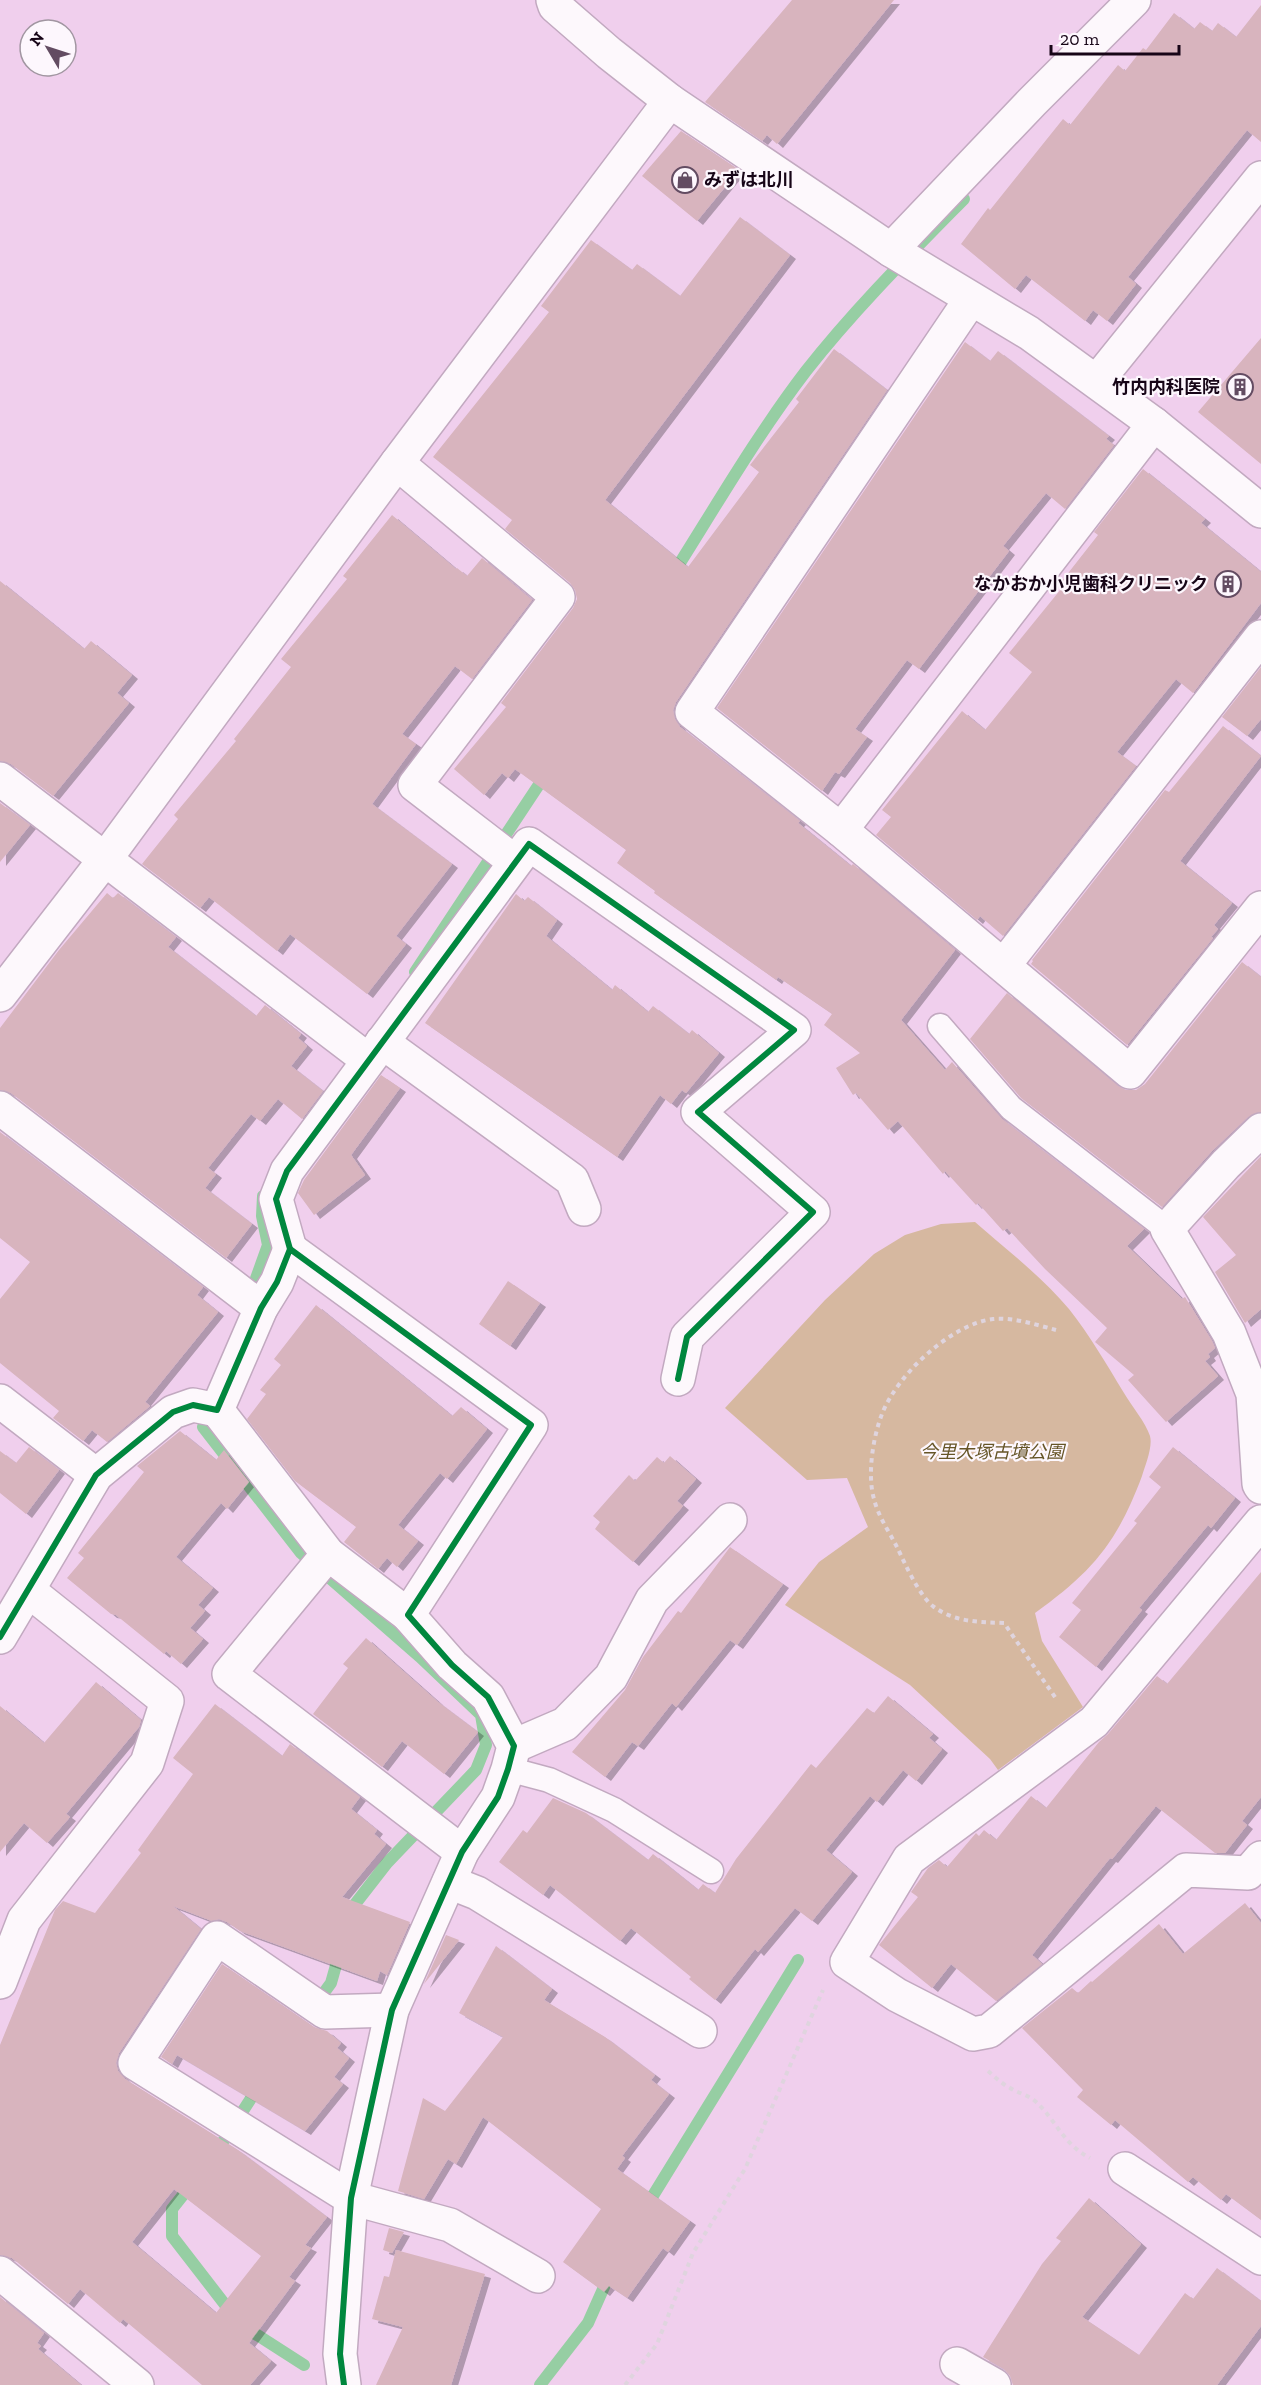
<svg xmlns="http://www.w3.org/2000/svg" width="1261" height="2385" font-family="'Zilla Slab','Noto Sans JP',serif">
  <defs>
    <filter id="shadow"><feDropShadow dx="6" dy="4" stdDeviation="0" flood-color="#0004"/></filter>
  </defs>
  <rect width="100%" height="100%" fill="#f0cfed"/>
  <path fill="#d6b8a0" d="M975,1222C1007,1250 1041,1276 1069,1309C1089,1334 1107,1365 1124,1393C1131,1405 1146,1423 1150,1436C1153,1447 1145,1466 1142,1476C1117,1543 1092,1572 1035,1613L1042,1641L1083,1707L998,1770L990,1759L910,1685L785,1605L819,1562L868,1527L847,1478L807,1480L725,1408L825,1300L874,1254L905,1235L941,1224Z"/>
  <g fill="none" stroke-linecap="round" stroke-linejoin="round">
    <g stroke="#96cea3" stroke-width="12">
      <path d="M673,574C716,506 757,435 806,371C854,310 909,255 964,199"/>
      <path d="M415,972L546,774"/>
      <path d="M249,1298L268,1245L262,1216L263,1196"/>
      <path d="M208,1409L203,1427L301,1553L420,1657L481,1715L486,1745L476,1770L387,1863L352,1908L349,1917"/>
      <path d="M315,2005L331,1983L340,1951"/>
      <path d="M215,2154L259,2086"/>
      <path d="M191,2185L172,2209V2236L240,2324L304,2365"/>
      <path d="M646,2207L798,1960"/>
      <path d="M540,2385L588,2323L608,2278"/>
    </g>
  </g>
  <g fill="#d8b4be" fill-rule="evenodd" filter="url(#shadow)">
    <path d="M792,0H894L777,144L767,135L762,141L705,102Z"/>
    <path d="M1261,5V142L1247,130L1128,277L1136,284L1107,321L1093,310L1085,321L1026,275L1015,289L961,244L988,208L990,210L1063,119L1070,125L1118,65L1125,71L1143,48L1146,50L1174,13L1194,29L1200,22L1212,31L1218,23L1236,37Z"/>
    <path d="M681,131L739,170L697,221L642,176Z"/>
    <path d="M740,217L790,255L605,500L688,567L759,472L750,465L799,402L796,399L834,349L887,390L676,702L673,710L675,719L680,727L800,821L798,823L851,866L853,864L955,950L901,1020L945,1070L952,1062L1002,1119L1144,1229L1127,1246L1182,1299L1185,1297L1212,1341L1215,1348L1208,1354L1210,1357L1205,1361L1218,1376L1166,1422L1128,1380L1134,1375L1095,1342L1107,1328L1045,1269L1007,1228L1003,1231L978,1203L976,1205L945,1171L943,1174L898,1121L888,1130L856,1093L853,1095L836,1068L860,1053L824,1025L832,1014L778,977L776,980L654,893L655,891L617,863L626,850L515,769L508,778L502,773L484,795L454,769L506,707L501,703L573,608L577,599L575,590L570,583L505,529L512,520L433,457L549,312L541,306L591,240L632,270L637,264L680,296Z"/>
    <path d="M1261,338V464L1198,412Z"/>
    <path d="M965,342L990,361L998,351L1109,436L1106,439L1114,445L1065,509L1046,493L1003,546L1009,551L919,669L907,660L855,729L867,737L839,774L835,772L822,791L717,708Z"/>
    <path d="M1143,469L1205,519L1201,523L1261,572V603L1193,693L1176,679L1117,752L1136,766L1003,936L980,916L977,920L876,835L891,817L882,810L962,711L985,730L1032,672L1009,653L1061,589L1058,586L1098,535L1094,532Z"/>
    <path d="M392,515L456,569L457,568L467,576L482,558L532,600L472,679L455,666L402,734L416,744L372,804L452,864L396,936L406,944L367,994L290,934L277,951L209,897L200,908L142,864L178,819L174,815L236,741L234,739L291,667L281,659L347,579L343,576Z"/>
    <path d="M0,581L84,649L91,641L132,675L117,693L129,703L53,796L11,764L0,761Z"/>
    <path d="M1261,667V719L1247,736L1222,717Z"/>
    <path d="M1223,726L1261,756L1180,861L1232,903L1214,925L1218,929L1211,937L1213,938L1127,1045L1031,964L1033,961L1032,960L1165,790L1169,792Z"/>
    <path d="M0,803L30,825L0,862Z"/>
    <path d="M107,893L113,898L118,893L176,937L168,947L256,1016L265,1005L301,1034L298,1038L307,1046L291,1066L323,1091L302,1119L278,1099L260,1121L251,1114L208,1168L216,1174L205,1188L252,1224L226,1258L11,1093L0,1090V1028L59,950Z"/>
    <path d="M516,894L524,901L528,897L557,920L546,936L612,990L615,985L648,1012L653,1006L689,1034L692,1030L719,1053L686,1093L682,1090L671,1104L660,1095L617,1157L425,1023Z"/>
    <path d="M1242,962L1261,977V1112L1248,1117L1212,1151L1162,1207L1021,1098L970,1039L1007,993L1118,1086L1126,1090H1136L1145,1084Z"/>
    <path d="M381,1075L400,1088L351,1155L365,1175L314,1215L298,1193L304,1180Z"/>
    <path d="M0,1132L203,1287L197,1295L218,1312L145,1402L150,1406L107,1442L92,1430L83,1441L53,1418L59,1411L0,1363V1299L30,1262L0,1238Z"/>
    <path d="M1261,1156V1309L1245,1323L1215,1272L1236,1255L1203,1217Z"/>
    <path d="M508,1281L540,1303L510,1346L479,1324Z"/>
    <path d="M316,1305L452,1416L461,1407L487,1429L447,1479L440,1473L398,1525L418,1541L397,1567L387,1558L378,1569L344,1542L356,1527L295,1481L247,1419L266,1394L260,1390L281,1365L274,1359Z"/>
    <path d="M180,1431L216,1460L224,1450L249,1482L227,1509L221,1503L176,1557L213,1588L198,1605L205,1611L190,1628L203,1639L181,1664L166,1651L164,1654L116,1615L111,1614L67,1578L84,1558L78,1553L144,1472L137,1466Z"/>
    <path d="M29,1447L59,1470L26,1514L0,1493V1451L16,1463Z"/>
    <path d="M1173,1447L1235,1498L1211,1528L1208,1525L1139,1608L1142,1610L1096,1667L1059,1637L1081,1610L1072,1603L1137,1523L1134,1521L1161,1487L1149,1477Z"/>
    <path d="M670,1456L696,1479L677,1501L683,1506L633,1562L595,1529L600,1522L593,1516L629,1475L635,1481L657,1457L664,1463Z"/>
    <path d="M730,1547L783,1584L737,1645L730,1640L676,1707L672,1703L638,1746L632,1742L605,1777L572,1752L625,1690L643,1657L678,1611L681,1613Z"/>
    <path d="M1261,1572V1797L1242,1821L1247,1825L1225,1853H1215L1156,1806L1112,1859L1110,1858L1032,1955L1042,1964L996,2001L951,1964L932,1988L879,1945L918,1897L911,1892L928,1868L939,1860L947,1867L976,1833L979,1836L984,1830L996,1840L1031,1796L1046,1808L1099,1742L1108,1734L1157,1676L1167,1684Z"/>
    <path d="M366,1638L438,1702L478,1732L444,1774L402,1741L382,1767L313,1714L348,1668L343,1664Z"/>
    <path d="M96,1682L141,1720L139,1727L66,1814L70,1817L47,1843L24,1823L0,1852V1706L44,1743Z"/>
    <path d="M888,1696L933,1734L929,1738L942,1749L916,1781L903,1770L877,1802L870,1796L826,1850L852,1872L812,1921L795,1908L758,1952L755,1949L715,2000L689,1979L691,1977L631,1928L620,1941L550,1885L543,1895L499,1862L523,1830L527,1833L553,1798L586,1813L648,1860L653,1854L698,1890L703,1884L715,1893L736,1859L811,1764L816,1768L867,1708L874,1713Z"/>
    <path d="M215,1704L282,1756L290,1744L360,1797L351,1809L377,1830L374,1834L386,1844L342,1897L410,1922L387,1975L380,1971L377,1981L240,1931L227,1922L219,1919L212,1921L173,1906L201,1929L119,2053L116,2063L118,2071L125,2079L238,2150L327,2217L305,2245L311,2248L289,2277L295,2281L249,2343L271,2361L250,2385H202L123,2319L120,2323L80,2289L68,2304L12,2258L0,2255V2045L55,1910L63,1901L95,1913L141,1853L138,1850L193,1774L173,1758ZM174,2189L261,2256L216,2313L132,2242Z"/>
    <path d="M1245,1903L1261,1923V2220L1226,2194L1221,2200L1193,2177L1188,2182L1115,2120L1111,2125L1077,2097L1083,2090L1022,2028L1072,1988L1078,1993L1091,1981L1092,1982L1159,1924L1183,1954Z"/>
    <path d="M446,1935L459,1940L424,1984Z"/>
    <path d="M496,1946L552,1989L544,2000L605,2037L655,2075L651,2080L669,2094L622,2156L625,2158L617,2169L690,2221L668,2252L663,2248L627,2298L609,2286L604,2292L563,2262L601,2209L483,2117L456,2164L448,2159L424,2199L398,2191L423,2098L445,2111L503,2037L459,2013Z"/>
    <path d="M222,1964L314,2027L327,2031L341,2043L337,2048L349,2058L334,2077L343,2084L305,2131L177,2055L172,2064L161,2057Z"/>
    <path d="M1089,2198L1141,2244L1082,2317L1139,2355L1185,2293L1193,2299L1217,2268L1261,2301V2326L1217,2385H1013L1010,2376L1004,2369L983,2357L1042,2264L1061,2241L1056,2238Z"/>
    <path d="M389,2228L404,2232L392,2253L383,2250Z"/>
    <path d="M396,2250L485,2274L451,2385H376L403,2327L372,2319L384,2276L389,2277Z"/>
    <path d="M0,2297L44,2333L37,2343L41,2346L38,2349L81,2385H0Z"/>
  </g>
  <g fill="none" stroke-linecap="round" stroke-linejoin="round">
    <defs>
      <g id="lane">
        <path d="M940,1026L1011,1108L1167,1229"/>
        <path d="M508,1769L549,1780L614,1810L711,1871"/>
      </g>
      <g id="street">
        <path d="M891,250L1032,102L1134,0"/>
        <path d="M971,299L692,712L841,830L1130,1072L1261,908"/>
        <path d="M1097,381L1261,178"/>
        <path d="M397,463L558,597L415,785L515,862"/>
        <path d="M0,779L368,1060"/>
        <path d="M841,830L1154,424"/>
        <path d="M1004,965L1261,637"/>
        <path d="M0,995L106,858L397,463L670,101"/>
        <path d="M382,1042L572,1180L584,1209"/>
        <path d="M0,1108L261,1308"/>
        <path d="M1261,1130L1226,1164L1167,1229L1229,1333L1253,1394L1259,1484L1261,1487"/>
        <path d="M290,1249L276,1199L287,1171L529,844L794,1030L698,1112L813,1212L687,1337L678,1379"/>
        <path d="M0,1401L96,1475"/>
        <path d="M217,1410L328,1554L408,1615"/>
        <path d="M1261,1522L1094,1722L909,1859L847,1962L897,1995L973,2034L989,2031L1186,1870L1248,1873L1261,1858"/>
        <path d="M328,1554L229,1674L462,1852"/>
        <path d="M0,1637L96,1475L173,1412L193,1405L217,1410L261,1308L277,1282L290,1249L531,1425L408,1615L452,1665L488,1697L514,1746L508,1769L498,1797L462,1852L392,2010L351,2198L340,2354L344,2385"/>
        <path d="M514,1746L565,1724L611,1677L652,1600L730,1520"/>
        <path d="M449,1882L477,1893L700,2031"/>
        <path d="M0,1982L24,1920L147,1763L167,1701L29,1591"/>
        <path d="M392,2010L325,2012L217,1938L135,2063L351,2198L450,2225L538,2276"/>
        <path d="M1125,2169L1261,2258"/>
        <path d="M0,2273L137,2385"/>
        <path d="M957,2364L994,2385"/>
      </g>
      <path id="secondary" d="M553,0L555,6L609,53L670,101L891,250L1029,333L1154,424L1261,511"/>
    </defs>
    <use href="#lane" stroke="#c2a9c0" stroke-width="27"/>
    <use href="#street" stroke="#c2a9c0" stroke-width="36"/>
    <use href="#secondary" stroke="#c2a9c0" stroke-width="36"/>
    <g stroke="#dfd4de" stroke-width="4" stroke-dasharray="4.5 4.5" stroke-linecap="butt">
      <path d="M1056,1330C1037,1325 1013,1317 993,1319C951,1324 897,1375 882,1414C873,1437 867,1475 874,1499C878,1516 890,1533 898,1549C905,1564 920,1597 934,1607C955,1622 978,1622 1004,1623L1057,1700"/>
      <path d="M988,2071C995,2077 1002,2084 1010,2088C1018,2093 1028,2095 1035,2101C1057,2121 1062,2143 1090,2158"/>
      <path d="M625,2385L657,2344L693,2253L745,2169L823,1990"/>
    </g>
    <use href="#lane" stroke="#fdf8fc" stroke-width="24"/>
    <use href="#street" stroke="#fdf8fc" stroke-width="33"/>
    <use href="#secondary" stroke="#fdf8fc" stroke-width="33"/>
    <defs>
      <g id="cycleway">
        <path d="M290,1249L276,1199L287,1171L529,844L794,1030L698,1112L813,1212L687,1337L678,1379"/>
        <path d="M0,1637L96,1475L173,1412L193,1405L217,1410L261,1308L277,1282L290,1249L531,1425L408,1615L452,1665L488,1697L514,1746L508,1769L498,1797L462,1852L392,2010L351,2198L340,2354L344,2385"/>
      </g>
    </defs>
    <use href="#cycleway" stroke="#fdf7fd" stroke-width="10"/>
    <use href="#cycleway" stroke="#00873e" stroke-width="6"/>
  </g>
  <defs>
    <symbol id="shop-ring" viewBox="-11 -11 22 22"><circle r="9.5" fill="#fdf7fd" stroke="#634c62" stroke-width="1.5"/><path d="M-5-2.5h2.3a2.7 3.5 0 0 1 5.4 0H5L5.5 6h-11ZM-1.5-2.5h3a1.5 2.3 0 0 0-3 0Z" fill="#634c62"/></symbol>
    <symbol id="building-ring" viewBox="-11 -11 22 22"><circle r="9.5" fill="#fdf7fd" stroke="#634c62" stroke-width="1.5"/><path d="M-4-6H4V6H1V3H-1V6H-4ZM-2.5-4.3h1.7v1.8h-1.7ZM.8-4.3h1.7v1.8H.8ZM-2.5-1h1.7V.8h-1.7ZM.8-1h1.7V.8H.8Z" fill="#634c62"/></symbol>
  </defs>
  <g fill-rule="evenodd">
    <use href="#shop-ring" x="670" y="165" width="30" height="30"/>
    <use href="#building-ring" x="1225" y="372" width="30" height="30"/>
    <use href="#building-ring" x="1213" y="569" width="30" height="30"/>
  </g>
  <g text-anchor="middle" stroke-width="4.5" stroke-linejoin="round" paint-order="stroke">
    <g font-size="18" font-weight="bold" fill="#170517" stroke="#fdf7fd" text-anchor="end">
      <text x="704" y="186" text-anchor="start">みずは北川</text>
      <text x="1220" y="393">竹内内科医院</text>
      <text x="1208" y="590">なかおか小児歯科クリニック</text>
    </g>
    <g font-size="18" font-style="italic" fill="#665527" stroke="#fdf7fd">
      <text x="992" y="1458">今里大塚古墳公園</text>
    </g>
  </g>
  <g transform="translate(48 48) rotate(309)"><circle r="28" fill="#fdf7fd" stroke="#a196a1" stroke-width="1.5"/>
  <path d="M0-4.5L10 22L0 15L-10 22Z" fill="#634c62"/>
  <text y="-9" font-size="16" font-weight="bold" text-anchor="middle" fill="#170517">N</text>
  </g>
  <path d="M1051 45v9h128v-9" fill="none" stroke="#170517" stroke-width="3"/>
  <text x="1060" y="45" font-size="18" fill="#170517" stroke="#fdf7fd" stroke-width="4.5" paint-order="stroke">20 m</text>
</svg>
